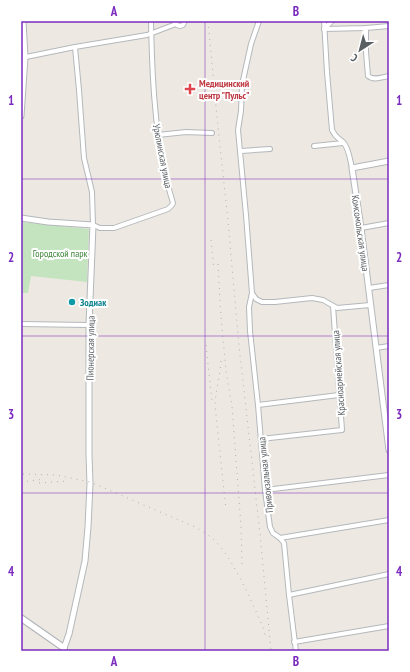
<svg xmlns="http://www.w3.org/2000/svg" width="410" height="672" font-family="'PT Sans Narrow',sans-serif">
  <rect width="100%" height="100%" fill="#ede9e2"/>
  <path fill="#c3e4bf" d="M21,222L89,229L87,282L31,276L28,293H21Z"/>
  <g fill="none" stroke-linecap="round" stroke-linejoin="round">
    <defs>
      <g id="minor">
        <path d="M174,21L177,25L180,26L183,25L185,21"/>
        <path d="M259,21L251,44L242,85L241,111L238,130L246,215L252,293L256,299L262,302H275L312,298L323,300L337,308L370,305"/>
        <path d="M324,21L327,72L332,130C336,138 337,137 343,142C349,148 350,160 352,168"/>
        <path d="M366,28V52L368,76C374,81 382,77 389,76"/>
        <path d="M324,29L366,28L389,26"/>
        <path d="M324,29L332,21"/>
        <path d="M75,47L79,90L84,158L92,192L93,225L100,228H114L168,209L172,205L173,203C170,193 167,183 165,173C154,125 152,70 151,21"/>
        <path d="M21,58L75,47L147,35L176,24"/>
        <path d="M158,135L186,132L212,133"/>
        <path d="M314,146L343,143"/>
        <path d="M241,151L270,149"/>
        <path d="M361,228L389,223"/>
        <path d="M369,288L389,285"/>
        <path d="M252,293L249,307L250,331L258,405L265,490L270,527L273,533L280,538L284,543L289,595L296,651"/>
        <path d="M21,324L89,325"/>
        <path d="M376,348L389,346"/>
        <path d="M258,405L339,395"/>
        <path d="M261,439L342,430L333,306"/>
        <path d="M265,490L389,475"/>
        <path d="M280,538L389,520"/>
        <path d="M289,595L389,574"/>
        <path d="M294,642L389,626"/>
      </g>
      <g id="tertiary">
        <path d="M21,116L25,57L23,21"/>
        <path d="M389,161L352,168L361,228L389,450"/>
        <path d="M21,218L48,222L93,225L89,325V455L90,484L88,527L85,561L69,634L64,648"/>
      </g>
      <path id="secondary" d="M21,618L64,648V651"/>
    </defs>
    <use href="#minor" stroke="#b4b8bc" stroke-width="6"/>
    <use href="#tertiary" stroke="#b4b8bc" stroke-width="7"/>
    <use href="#secondary" stroke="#b3b7bc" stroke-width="8"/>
    <use href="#minor" stroke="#fff" stroke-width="4"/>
    <use href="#tertiary" stroke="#fff" stroke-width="5"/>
    <use href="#secondary" stroke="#fff" stroke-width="5.5"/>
    <g stroke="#b1b2b2" stroke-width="1" stroke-dasharray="1 5" stroke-linecap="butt">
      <path d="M208,21L217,117L228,221L239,346L260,534L271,651"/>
      <path d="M211,240L214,270"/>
      <path d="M218,264L221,317L226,371L232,406L241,526L242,567"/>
      <path d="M206,345L212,402"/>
      <path d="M221,361C220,376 216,390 215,405L226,510"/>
      <path d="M23,474L56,475L90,482L193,526C202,531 211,536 218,544C231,559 240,578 249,596C255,610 263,624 266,639"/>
      <path d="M21,482L45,479"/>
      <path d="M39,483L67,481"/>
    </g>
  </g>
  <path fill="none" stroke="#7b2cbf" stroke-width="1" stroke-opacity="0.55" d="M205,21V651M21,179H389M21,336H389M21,493H389"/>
  <path fill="#e0444e" stroke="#fff" stroke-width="1.5" d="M188 83h4v4h4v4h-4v4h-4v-4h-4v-4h4z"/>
  <circle fill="#0f9aa8" stroke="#fff" stroke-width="1.5" cx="72" cy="302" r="4"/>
  <g text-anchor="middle" stroke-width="4" stroke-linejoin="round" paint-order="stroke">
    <g font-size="10" font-weight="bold" fill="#be3a42" stroke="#fff" text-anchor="start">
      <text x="199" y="87">Медицинский<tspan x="199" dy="12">центр "Пульс"</tspan></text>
    </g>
    <g font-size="10" fill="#5a5f62" stroke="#fff">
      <text transform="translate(163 156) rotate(79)" y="4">Урюпинская улица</text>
      <text transform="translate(361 233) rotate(82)" y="4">Комсомольская улица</text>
      <text transform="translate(90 348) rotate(-89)" y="4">Пионерская улица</text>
      <text transform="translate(338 373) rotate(-94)" y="4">Красноармейская улица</text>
      <text transform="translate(265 475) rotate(-96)" y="4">Привокзальная улица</text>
    </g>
    <g font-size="10" fill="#3d8438" stroke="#fff">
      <text x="60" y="257">Городской парк</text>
    </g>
    <g font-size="10" font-weight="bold" fill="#0d838f" stroke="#fff" text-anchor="start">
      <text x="80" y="306">Зодиак</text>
    </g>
  </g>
  <rect width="410" height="672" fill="none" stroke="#ffffff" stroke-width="44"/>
  <g transform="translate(360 50) rotate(216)" stroke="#ffffff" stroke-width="3" paint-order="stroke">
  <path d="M0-3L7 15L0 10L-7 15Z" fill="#5a5f62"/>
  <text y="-6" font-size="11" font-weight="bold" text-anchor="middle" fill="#5a5f62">С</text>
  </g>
  <rect x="22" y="22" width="366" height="628" fill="none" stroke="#7b2cbf" stroke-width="1.5"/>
  <g font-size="13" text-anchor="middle" font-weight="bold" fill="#7b2cbf">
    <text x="114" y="16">A</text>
    <text x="296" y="16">B</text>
    <text x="11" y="105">1</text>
    <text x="399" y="105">1</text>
    <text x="11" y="262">2</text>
    <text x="399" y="262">2</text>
    <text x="11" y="419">3</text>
    <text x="399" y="419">3</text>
    <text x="11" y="576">4</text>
    <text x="399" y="576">4</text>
    <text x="114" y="666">A</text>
    <text x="296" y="666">B</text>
  </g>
</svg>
